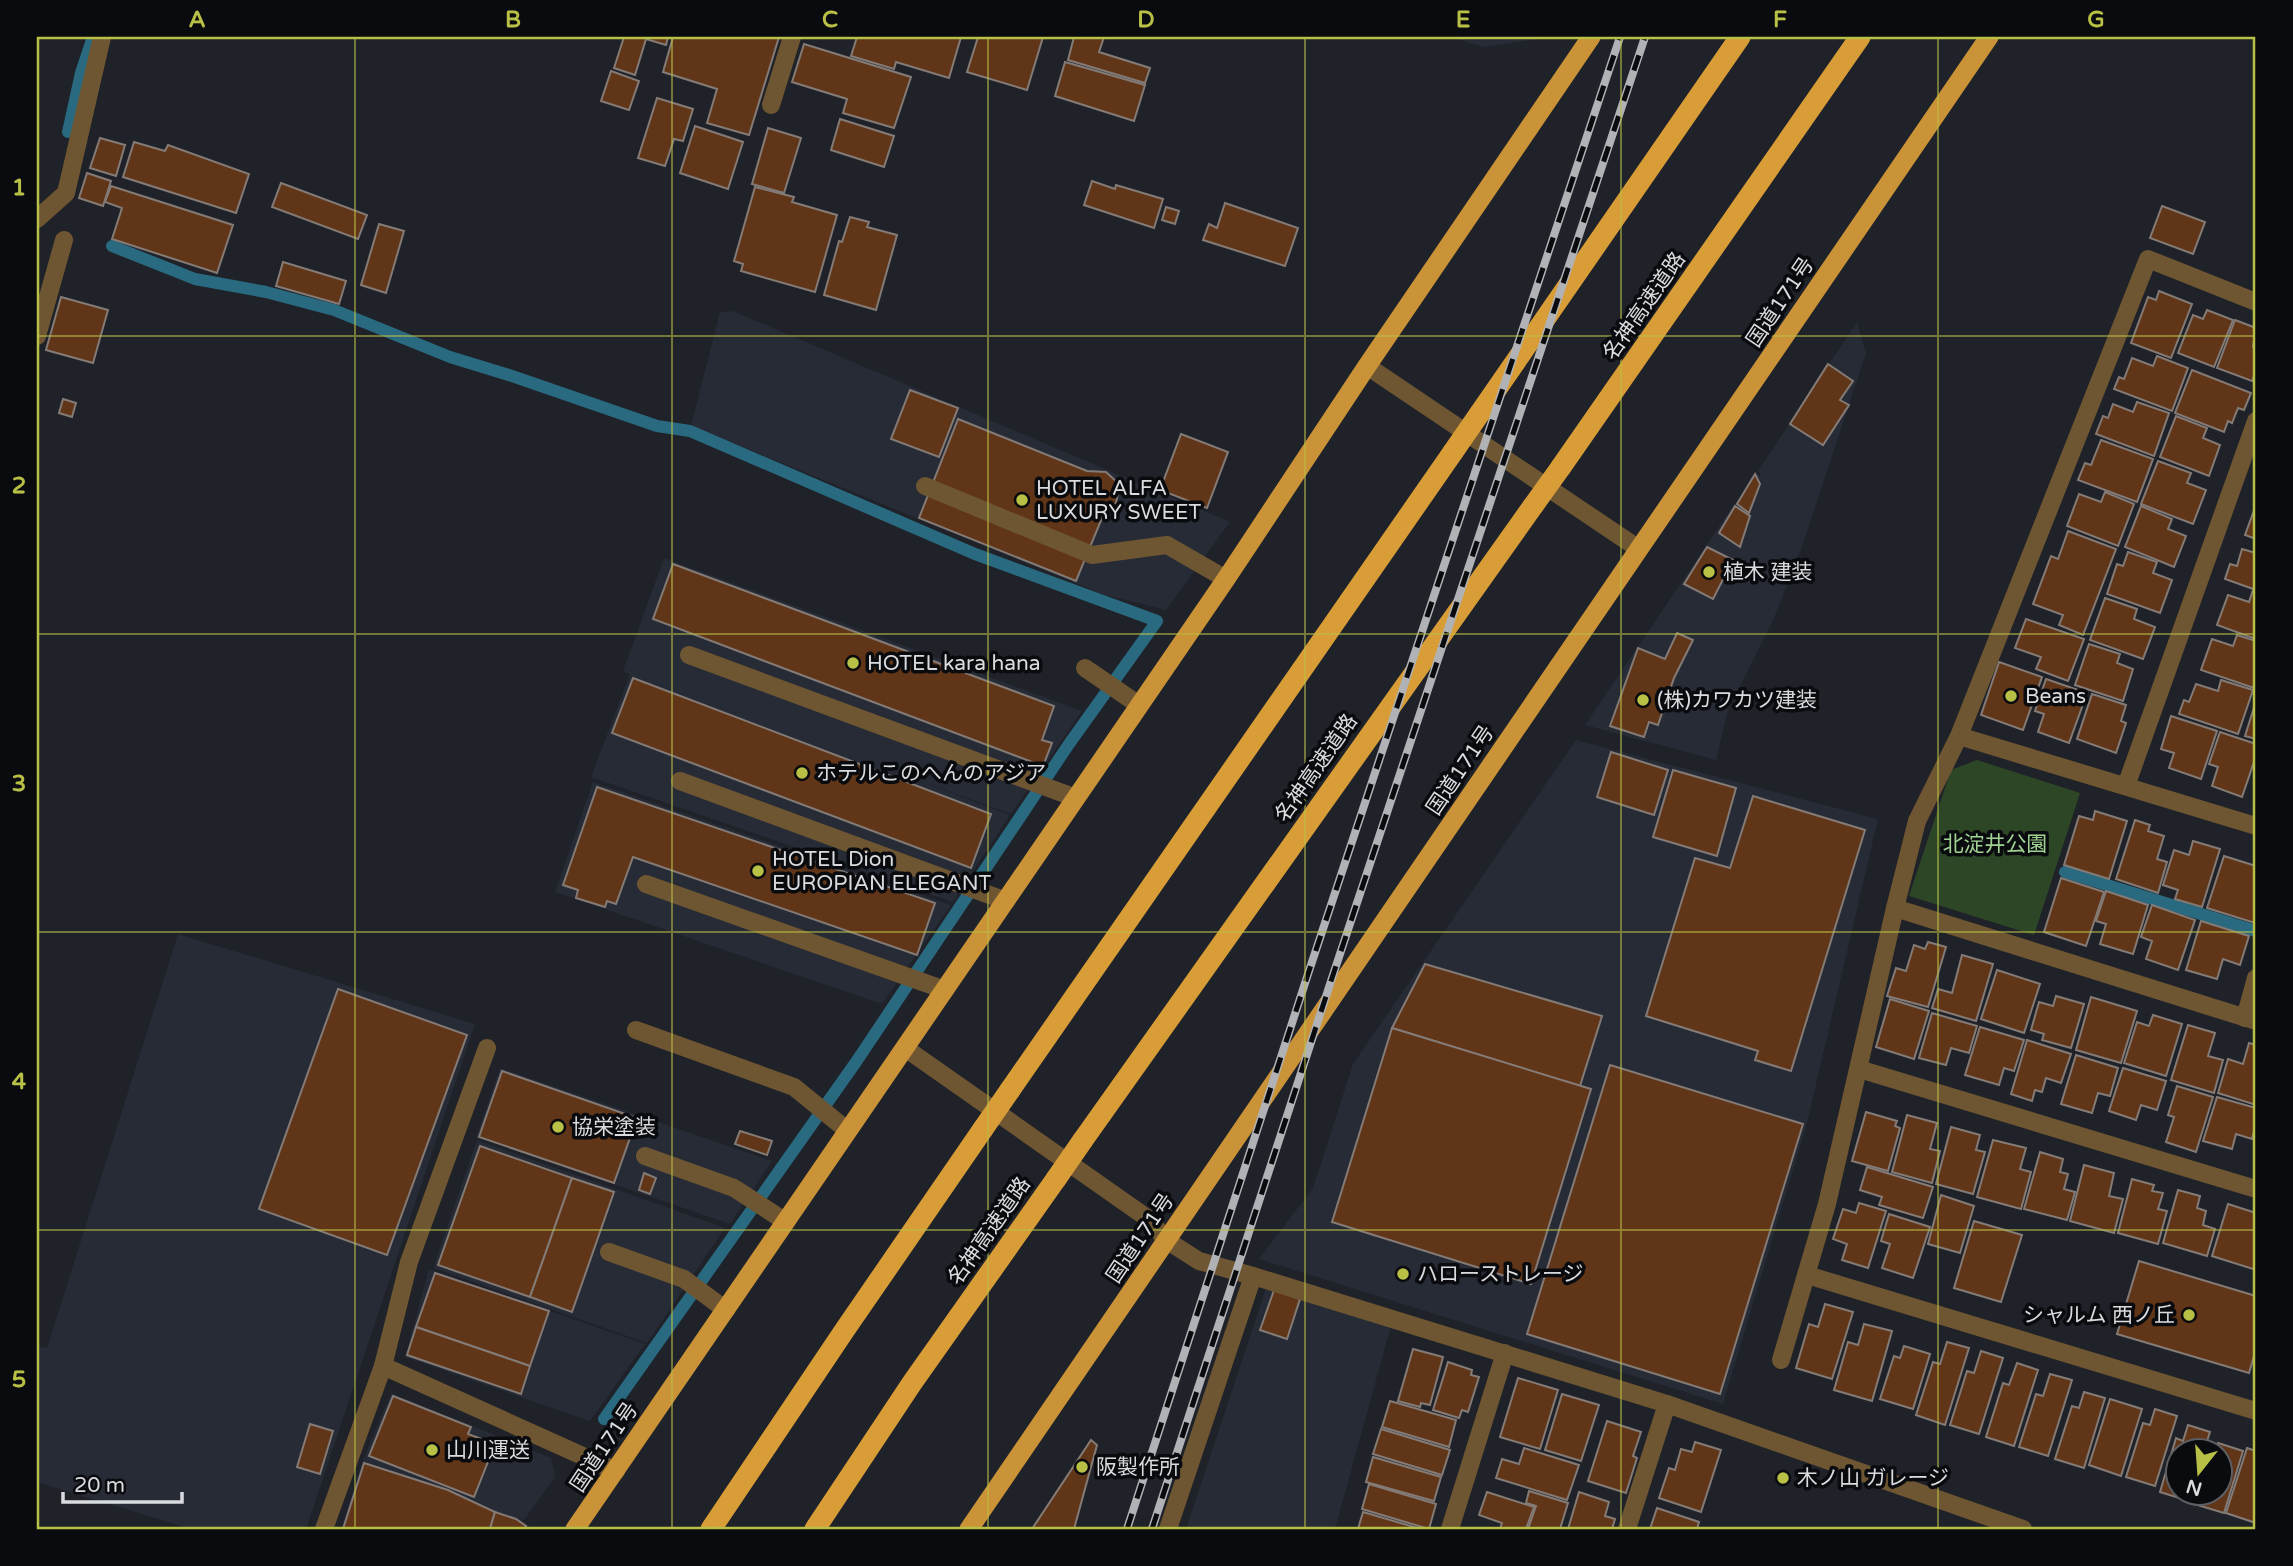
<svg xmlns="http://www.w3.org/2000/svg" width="2293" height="1566" font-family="'Varela Round','Noto Sans JP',sans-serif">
  <rect width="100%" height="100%" fill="#1f2228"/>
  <g fill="#262b36">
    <path d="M1461,37H1538L1537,39L1483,47L1460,40Z"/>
    <path d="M733,311L1230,522L1166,610L1105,595L691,426L720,312Z"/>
    <path d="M1857,322L1866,353L1802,547L1774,618L1728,710L1716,760L1653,743V740L1652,743L1585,725L1756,472L1762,478L1758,471Z"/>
    <path d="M664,558L1082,711L1011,814L910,777L1010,815L953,902L591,777L630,674L623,671Z"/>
    <path d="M1576,740L1878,819L1807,1123L1723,1404L1259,1259L1313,1188L1353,1064Z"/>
    <path d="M593,782L951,905L882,1004L555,892Z"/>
    <path d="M178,934L475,1024L306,1529H191L37,1482V1346L47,1348Z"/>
    <path d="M500,1068L772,1161L730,1224L476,1137Z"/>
    <path d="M477,1140L725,1228L647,1343L433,1268Z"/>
    <path d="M429,1269L645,1344L590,1421L405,1357Z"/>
    <path d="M1266,1288L1391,1326L1335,1529H1186Z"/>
    <path d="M391,1393L551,1458L555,1477L524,1520L519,1519L532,1528L531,1529H341L363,1460Z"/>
  </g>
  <path fill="#2d4726" d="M1977,760L2080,793L2034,935L1909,896L1951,770Z"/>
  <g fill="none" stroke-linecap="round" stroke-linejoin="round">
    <g stroke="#296a80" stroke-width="12">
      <path d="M68,132L81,73L93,37"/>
      <path d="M112,246L195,279L266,292L334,310L450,357L512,376L657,426L690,431L975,554L1157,621L1069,744L856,1062L604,1419"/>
      <path d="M2065,872L2256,931"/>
    </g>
  </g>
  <g fill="#603518" stroke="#847b76" stroke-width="2">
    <path d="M624,37H668L666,45L646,39L635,75L614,68Z"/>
    <path d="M673,37H779L749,135L707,123L717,89L663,72Z"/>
    <path d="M857,37H961L949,78L896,62L894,69L851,56Z"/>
    <path d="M978,37H1043L1027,90L967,72Z"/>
    <path d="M1074,37H1104L1099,52L1150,68L1145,83L1068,60Z"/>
    <path d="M804,44L911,77L894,128L843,113L847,99L792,82Z"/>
    <path d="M1065,62L1145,85L1134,121L1055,96Z"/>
    <path d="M611,71L639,81L629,110L601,101Z"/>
    <path d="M657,98L693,109L683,141L674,139L665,166L638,158Z"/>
    <path d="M840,119L894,136L884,167L831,150Z"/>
    <path d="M695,126L743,142L728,189L680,173Z"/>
    <path d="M768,128L801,138L784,193L752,184Z"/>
    <path d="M100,138L125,145L116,176L90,168Z"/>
    <path d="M134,142L165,151L168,145L249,174L236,213L123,177Z"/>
    <path d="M87,173L111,181L103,206L79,198Z"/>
    <path d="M1092,181L1115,189L1116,185L1163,199L1154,228L1084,205Z"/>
    <path d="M281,183L367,215L358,239L272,207Z"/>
    <path d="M111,186L233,225L217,273L112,239L122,208L105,202Z"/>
    <path d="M755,187L794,197L792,202L837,215L815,292L741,271L743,264L734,261Z"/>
    <path d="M1225,203L1298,228L1285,266L1203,240L1209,224L1217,228Z"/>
    <path d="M2162,206L2205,222L2193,254L2150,238Z"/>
    <path d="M1166,207L1179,211L1175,224L1162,220Z"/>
    <path d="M850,217L869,222L867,227L897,235L876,310L824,295L839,241L842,242Z"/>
    <path d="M379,224L404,231L386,293L361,285Z"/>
    <path d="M283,262L346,281L339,304L276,286Z"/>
    <path d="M2159,291L2192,304L2171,358L2131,343L2148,297L2156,300Z"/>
    <path d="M61,297L108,310L93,363L46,350Z"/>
    <path d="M2207,310L2233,320L2214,367L2178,353L2193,315L2203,319Z"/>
    <path d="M2235,320L2256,328L2253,347L2256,348V371L2252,381L2217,368Z"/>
    <path d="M2157,356L2188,368L2172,411L2114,389L2119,377L2124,379L2132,358L2153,366Z"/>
    <path d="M1828,364L1853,381L1840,400L1849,405L1823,445L1790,424Z"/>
    <path d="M2192,370L2251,393L2244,410L2238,408L2232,423L2228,421L2224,432L2175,413Z"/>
    <path d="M910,390L958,408L939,457L891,439Z"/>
    <path d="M63,399L76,403L72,417L59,413Z"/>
    <path d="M2137,402L2169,413L2154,456L2096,434L2103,416L2108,418L2113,404L2133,412Z"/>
    <path d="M2176,416L2207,428L2203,438L2220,445L2209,476L2160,457Z"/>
    <path d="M958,419L1087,471L1106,472L1117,482L1119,489L1116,503L1104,513L1076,581L919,518Z"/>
    <path d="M1181,434L1228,452L1207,508L1160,490Z"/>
    <path d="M2101,440L2153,459L2137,502L2078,480L2085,463L2091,465Z"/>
    <path d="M2158,461L2191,473L2187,483L2206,490L2193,524L2141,504Z"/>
    <path d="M1755,474L1760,484L1749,513L1737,504Z"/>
    <path d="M2105,492L2134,504L2118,546L2067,526L2079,494L2101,502Z"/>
    <path d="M2256,505V539L2245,535Z"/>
    <path d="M1735,506L1750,516L1740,547L1719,533Z"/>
    <path d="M2141,506L2172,519L2168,529L2186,536L2174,567L2125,547Z"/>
    <path d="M2068,531L2116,549L2083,635L2059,625L2063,615L2033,604L2051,556L2058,559Z"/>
    <path d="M1707,547L1733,560L1713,599L1684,584Z"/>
    <path d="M2242,549L2256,553V590L2225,579L2230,564L2237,566Z"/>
    <path d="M2128,552L2157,562L2153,573L2172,580L2160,613L2107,594L2117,564L2123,566Z"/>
    <path d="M673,564L1054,706L1042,740L1052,743L1043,766L653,619Z"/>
    <path d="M2253,590L2256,592V639L2217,625L2228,595L2249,602Z"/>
    <path d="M2105,598L2137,609L2134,619L2155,627L2143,659L2090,640Z"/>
    <path d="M2026,619L2084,639L2068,681L2036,669L2041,657L2015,648Z"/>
    <path d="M1677,633L1693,640L1674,678L1658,725L1649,722L1644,737L1610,726L1638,648L1665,659Z"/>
    <path d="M2237,635L2256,641V682L2254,688L2201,670L2212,639L2233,646Z"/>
    <path d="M2089,644L2120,654L2117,663L2133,669L2123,701L2075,685Z"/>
    <path d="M1999,662L2042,677L2023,730L1981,715Z"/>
    <path d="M633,678L991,814L971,868L612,733Z"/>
    <path d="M2046,679L2087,693L2069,743L2038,732L2044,714L2035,711Z"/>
    <path d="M2221,680L2253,690L2238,734L2179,714L2184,700L2189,702L2196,684L2218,691Z"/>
    <path d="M2092,694L2126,705L2121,721L2126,723L2116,753L2077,739Z"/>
    <path d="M2256,701V739L2245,736Z"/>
    <path d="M2171,716L2217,731L2201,779L2169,768L2174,753L2161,749Z"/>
    <path d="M2220,732L2256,744V756L2242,797L2212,786L2218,767L2209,764Z"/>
    <path d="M1611,752L1668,770L1654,815L1597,797Z"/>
    <path d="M1673,770L1736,788L1717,856L1653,837Z"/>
    <path d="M597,787L935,903L917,955L633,857L616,904L607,901L605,907L576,898L578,890L563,885Z"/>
    <path d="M1753,796L1865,830L1791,1071L1755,1060L1758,1051L1646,1016L1695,858L1730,868Z"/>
    <path d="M2095,811L2127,821L2109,879L2064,865L2079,816L2093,820Z"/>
    <path d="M2135,820L2150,825L2148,831L2164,836L2157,859L2167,862L2158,893L2116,879Z"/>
    <path d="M2193,841L2220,849L2202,907L2175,899L2178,890L2163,885L2174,850L2189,855Z"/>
    <path d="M2224,856L2256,866L2255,923L2207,908Z"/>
    <path d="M2061,878L2104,892L2086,946L2044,932Z"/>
    <path d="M2106,891L2148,905L2133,954L2100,944L2106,924L2096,921Z"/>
    <path d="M2152,905L2195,920L2178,970L2146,959L2152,941L2141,937Z"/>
    <path d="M2201,921L2249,936L2240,965L2223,959L2217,979L2186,970Z"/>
    <path d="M1928,942L1946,947L1928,1007L1887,996L1896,968L1906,971L1914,945L1925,949Z"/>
    <path d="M1962,955L1993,964L1976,1021L1932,1008L1938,989L1952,993Z"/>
    <path d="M1425,964L1602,1016L1580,1086L1392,1028Z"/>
    <path d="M1997,970L2040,984L2024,1033L1981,1019Z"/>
    <path d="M338,989L467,1035L387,1255L259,1209Z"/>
    <path d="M2056,996L2084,1004L2071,1048L2042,1040L2044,1034L2031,1030L2039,1002L2053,1006Z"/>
    <path d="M2091,997L2137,1011L2121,1063L2076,1050Z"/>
    <path d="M1890,999L1929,1011L1914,1059L1876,1047Z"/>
    <path d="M1932,1013L1977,1026L1969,1053L1951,1048L1946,1065L1919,1058Z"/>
    <path d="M2153,1015L2182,1024L2166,1076L2124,1063L2137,1022L2149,1026Z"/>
    <path d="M2188,1025L2215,1033L2208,1056L2223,1060L2214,1093L2171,1080Z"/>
    <path d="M1980,1027L2024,1040L2014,1071L2004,1068L1999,1085L1965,1075Z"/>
    <path d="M1392,1028L1591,1089L1531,1284L1332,1222Z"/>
    <path d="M2027,1040L2071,1054L2061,1083L2046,1078L2042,1092L2035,1090L2032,1101L2011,1094Z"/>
    <path d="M2249,1043L2256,1045V1105L2218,1093L2228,1059L2243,1064Z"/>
    <path d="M2076,1055L2118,1068L2110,1096L2098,1093L2092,1113L2061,1104Z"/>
    <path d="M1610,1065L1803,1124L1720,1394L1527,1334Z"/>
    <path d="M2123,1068L2166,1081L2157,1110L2141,1105L2136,1120L2109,1111Z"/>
    <path d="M502,1071L637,1118L614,1183L479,1137Z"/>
    <path d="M2177,1086L2213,1097L2196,1152L2166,1142L2174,1117L2168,1115Z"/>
    <path d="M2217,1097L2256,1108V1123L2252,1139L2236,1134L2232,1149L2203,1141Z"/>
    <path d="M1866,1112L1897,1121L1895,1126L1900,1128L1888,1171L1852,1161Z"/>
    <path d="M1907,1115L1937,1123L1930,1149L1940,1151L1932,1183L1892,1172Z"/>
    <path d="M1951,1127L1980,1135L1976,1150L1985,1152L1973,1194L1936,1184Z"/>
    <path d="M740,1131L772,1141L767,1155L735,1144Z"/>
    <path d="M1993,1140L2026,1148L2020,1169L2031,1172L2021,1209L1977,1197Z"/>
    <path d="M480,1146L572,1178L530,1297L438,1265Z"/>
    <path d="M2040,1152L2063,1159L2060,1172L2068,1174L2064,1189L2075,1192L2067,1220L2024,1209Z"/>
    <path d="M2084,1165L2114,1173L2109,1196L2123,1199L2114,1233L2070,1221Z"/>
    <path d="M1867,1167L1933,1187L1923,1218L1879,1205L1882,1197L1860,1190Z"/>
    <path d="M644,1173L656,1178L650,1194L639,1190Z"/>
    <path d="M572,1178L614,1192L572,1312L530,1297Z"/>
    <path d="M2132,1179L2154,1185L2152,1191L2163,1193L2158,1209L2167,1211L2158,1244L2118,1233Z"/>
    <path d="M2178,1190L2200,1196L2197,1208L2206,1211L2203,1225L2215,1229L2207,1256L2163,1243Z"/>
    <path d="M1941,1195L1974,1206L1960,1253L1928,1244Z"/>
    <path d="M1859,1203L1886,1211L1868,1268L1842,1260L1847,1244L1833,1239L1843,1209L1856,1213Z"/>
    <path d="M2228,1204L2256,1213V1270L2212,1256Z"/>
    <path d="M1889,1214L1930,1227L1913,1278L1882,1268L1890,1244L1881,1241Z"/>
    <path d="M1974,1221L2022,1235L2001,1302L1954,1288Z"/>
    <path d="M2139,1261L2256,1296V1349L2249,1373L2117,1334Z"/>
    <path d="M435,1273L549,1311L530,1366L416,1327Z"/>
    <path d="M1274,1290L1300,1299L1287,1339L1260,1330Z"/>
    <path d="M1825,1304L1853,1312L1832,1379L1796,1368L1809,1324L1818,1327Z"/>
    <path d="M1864,1324L1892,1331L1872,1401L1834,1390L1848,1342L1858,1345Z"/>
    <path d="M416,1327L530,1366L521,1394L407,1355Z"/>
    <path d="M1947,1342L1969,1348L1945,1425L1916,1415L1933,1362L1940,1364Z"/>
    <path d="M1904,1346L1930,1354L1913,1409L1880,1399L1894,1356L1900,1358Z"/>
    <path d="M1413,1349L1443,1357L1430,1405L1421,1403L1420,1407L1398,1401Z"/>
    <path d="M1981,1351L2003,1358L1979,1434L1950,1425L1967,1371L1974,1373Z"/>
    <path d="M1448,1362L1472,1370L1471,1375L1479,1377L1468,1412L1462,1410L1459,1418L1433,1410Z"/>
    <path d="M2017,1363L2038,1370L2014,1446L1986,1437L2003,1383L2009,1385Z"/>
    <path d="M2050,1374L2072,1380L2048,1456L2019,1447L2036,1394L2043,1396Z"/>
    <path d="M1518,1378L1558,1390L1540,1449L1500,1437Z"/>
    <path d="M2084,1392L2105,1398L2084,1468L2055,1459L2072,1406L2079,1408Z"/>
    <path d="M1562,1394L1599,1405L1581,1461L1545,1450Z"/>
    <path d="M393,1396L471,1427L468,1434L495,1444L474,1497L369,1456Z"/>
    <path d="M2110,1399L2142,1409L2121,1476L2089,1465Z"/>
    <path d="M1390,1401L1456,1420L1449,1447L1382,1427Z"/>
    <path d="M2155,1409L2177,1416L2155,1486L2126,1477L2143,1423L2150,1425Z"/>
    <path d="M1607,1421L1641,1432L1633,1456L1637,1458L1626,1493L1588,1481Z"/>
    <path d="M310,1424L333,1431L320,1474L297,1467Z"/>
    <path d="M2188,1425L2210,1432L2204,1450H2178V1492H2192L2189,1501L2160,1492L2176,1438L2183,1441Z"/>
    <path d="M1381,1429L1450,1450L1442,1475L1373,1454Z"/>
    <path d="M1091,1440L1097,1445L1074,1529H1032Z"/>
    <path d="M1695,1442L1721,1450L1701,1512L1659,1498L1669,1468L1675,1470L1681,1449L1692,1452Z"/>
    <path d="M2218,1443L2243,1451L2224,1513L2191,1503L2194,1492H2220V1450H2216Z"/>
    <path d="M1524,1448L1579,1465L1567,1500L1496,1478L1502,1459L1519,1464Z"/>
    <path d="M2247,1448L2256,1451V1523L2226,1513Z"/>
    <path d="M1373,1457L1441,1477L1434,1501L1366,1482Z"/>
    <path d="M364,1463L448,1490L495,1512L490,1529H343Z"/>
    <path d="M1369,1484L1436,1504L1429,1529L1362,1509Z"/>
    <path d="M1529,1491L1568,1503L1560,1529H1528L1536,1506L1526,1503Z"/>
    <path d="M1487,1492L1534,1507L1526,1529H1500L1502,1523L1479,1515Z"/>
    <path d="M1579,1492L1609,1502L1605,1516L1615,1519L1612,1529H1568Z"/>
    <path d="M1657,1508L1699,1522L1697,1529H1650Z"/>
    <path d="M495,1512L516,1519L526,1526L524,1529H490Z"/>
    <path d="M1363,1512L1421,1529H1358Z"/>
  </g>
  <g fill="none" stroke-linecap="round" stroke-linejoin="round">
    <g stroke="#6e5632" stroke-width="18">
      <path d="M37,336L64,240"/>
      <path d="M925,486L1092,555L1167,545L1226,579"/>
      <path d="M689,655L1076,798"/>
      <path d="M1085,668L1139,705"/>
      <path d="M680,781L1006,901"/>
      <path d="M646,884L945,990"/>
      <path d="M636,1030L794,1087L848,1131"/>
      <path d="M645,1156L734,1188L786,1222"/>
      <path d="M609,1252L684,1279L726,1310"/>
    </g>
    <g stroke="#6e5632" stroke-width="18">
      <path d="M771,105L792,37"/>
      <path d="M37,219L66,193L102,37"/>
      <path d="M1367,366L1639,549"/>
      <path d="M1959,736L2256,826"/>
      <path d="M2126,786L2256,421"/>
      <path d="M1895,908L2256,1021"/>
      <path d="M2245,1018L2256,978"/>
      <path d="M905,1048L1150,1220L1166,1240"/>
      <path d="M1859,1069L2256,1189"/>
      <path d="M1807,1275L2256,1411"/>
      <path d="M1253,1276L1667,1404L2023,1529"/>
      <path d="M1781,1360L1827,1204L1895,908L1917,821L1959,736L2148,259L2256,302"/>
      <path d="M383,1366L616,1471"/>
      <path d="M324,1529L383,1366L409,1262L487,1048"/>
      <path d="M1450,1529L1505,1353"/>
      <path d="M1627,1529L1667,1404"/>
    </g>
    <path stroke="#6e5632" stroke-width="18" d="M1166,1240L1199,1261L1253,1276L1168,1529"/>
    <g stroke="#ca9338" stroke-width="19">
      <path d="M575,1529L1226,579L1367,366L1591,37"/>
      <path d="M969,1529L1989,37"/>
    </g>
    <g stroke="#d99d38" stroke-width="21">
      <path d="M1480,413L1740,37"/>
      <path d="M1561,467L1860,37"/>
      <path d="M1010,1090L1453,452"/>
      <path d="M1083,1140L1533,506"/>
      <path d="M711,1529L844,1331L983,1129"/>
      <path d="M815,1529L912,1383L1056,1179"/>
    </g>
    <defs>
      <g id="rail">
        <path d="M1127,1529L1309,971L1620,37"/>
        <path d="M1152,1529L1332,978L1645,37"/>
      </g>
    </defs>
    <use href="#rail" stroke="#b0b2b6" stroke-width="8"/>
    <use href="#rail" stroke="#0a0b0e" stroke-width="5" stroke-dasharray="16" stroke-linecap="butt"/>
    <g stroke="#d99d38" stroke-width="21">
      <path d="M1453,452L1480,413"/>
      <path d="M1533,506L1561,467"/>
      <path d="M983,1129L1010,1090"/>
      <path d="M1056,1179L1083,1140"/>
    </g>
  </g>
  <path fill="none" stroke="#b9c046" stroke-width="2" stroke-opacity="0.55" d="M355,37V1529M672,37V1529M988,37V1529M1305,37V1529M1621,37V1529M1938,37V1529M37,336H2256M37,634H2256M37,932H2256M37,1230H2256"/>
  <g fill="#b9c046" stroke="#0a0b0e" stroke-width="2.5">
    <circle cx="1022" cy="500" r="7"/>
    <circle cx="1709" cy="572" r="7"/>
    <circle cx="853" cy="663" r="7"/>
    <circle cx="2011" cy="696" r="7"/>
    <circle cx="1643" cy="700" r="7"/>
    <circle cx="802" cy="773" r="7"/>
    <circle cx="758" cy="871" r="7"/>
    <circle cx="558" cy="1127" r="7"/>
    <circle cx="1403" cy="1274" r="7"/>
    <circle cx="2189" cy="1315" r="7"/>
    <circle cx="432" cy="1450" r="7"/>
    <circle cx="1082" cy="1467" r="7"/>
    <circle cx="1783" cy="1478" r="7"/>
  </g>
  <g text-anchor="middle" stroke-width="7" stroke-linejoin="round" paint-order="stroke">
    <g font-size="21" fill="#d9dbdf" stroke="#0a0b0e">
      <text transform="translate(1780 302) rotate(-56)" y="7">国道171号</text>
      <text transform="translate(1644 306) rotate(-55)" y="7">名神高速道路</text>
      <text transform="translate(1316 768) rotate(-55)" y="7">名神高速道路</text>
      <text transform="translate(1460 770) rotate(-56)" y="7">国道171号</text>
      <text transform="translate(989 1231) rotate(-55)" y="7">名神高速道路</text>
      <text transform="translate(1140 1238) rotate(-56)" y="7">国道171号</text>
      <text transform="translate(604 1447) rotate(-56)" y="7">国道171号</text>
    </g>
    <g font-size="21" fill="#d9dbdf" stroke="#0a0b0e" text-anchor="start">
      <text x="1036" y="495">HOTEL ALFA<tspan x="1036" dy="24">LUXURY SWEET</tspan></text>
      <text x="1723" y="579">植木 建装</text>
      <text x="867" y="670">HOTEL kara hana</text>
      <text x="2025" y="703">Beans</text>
      <text x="1657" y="707">(株)カワカツ建装</text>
      <text x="816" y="780">ホテルこのへんのアジア</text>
      <text x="772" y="866">HOTEL Dion<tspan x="772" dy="24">EUROPIAN ELEGANT</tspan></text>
      <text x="572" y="1134">協栄塗装</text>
      <text x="1417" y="1281">ハローストレージ</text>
      <text x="2175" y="1322" text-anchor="end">シャルム 西ノ丘</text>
      <text x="446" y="1457">山川運送</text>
      <text x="1096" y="1474">阪製作所</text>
      <text x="1797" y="1485">木ノ山 ガレージ</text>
    </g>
    <g font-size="21" fill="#a0d392" stroke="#0a0b0e">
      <text x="1995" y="851">北淀井公園</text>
    </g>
  </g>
  <rect width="2293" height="1566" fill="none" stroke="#0a0b0e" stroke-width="77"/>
  <g transform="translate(2199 1472) rotate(197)"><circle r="33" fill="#0a0b0e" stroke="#5d5e62" stroke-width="2"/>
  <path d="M0-5L12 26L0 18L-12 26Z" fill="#b9c046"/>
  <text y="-10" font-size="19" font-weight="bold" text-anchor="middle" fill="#d9dbdf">N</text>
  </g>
  <path d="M63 1492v10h119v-10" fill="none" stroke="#d9dbdf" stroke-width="3.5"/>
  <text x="74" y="1492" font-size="21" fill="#d9dbdf" stroke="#0a0b0e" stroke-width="5" paint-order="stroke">20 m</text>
  <rect x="38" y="38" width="2216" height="1490" fill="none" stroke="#b9c046" stroke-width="2.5"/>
  <g font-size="23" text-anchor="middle" font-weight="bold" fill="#b9c046">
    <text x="197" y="27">A</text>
    <text x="513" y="27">B</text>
    <text x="830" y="27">C</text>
    <text x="1146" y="27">D</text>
    <text x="1463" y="27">E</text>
    <text x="1780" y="27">F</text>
    <text x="2096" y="27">G</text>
    <text x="19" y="195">1</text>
    <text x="19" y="493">2</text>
    <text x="19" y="791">3</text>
    <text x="19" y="1089">4</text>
    <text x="19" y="1387">5</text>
  </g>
</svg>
